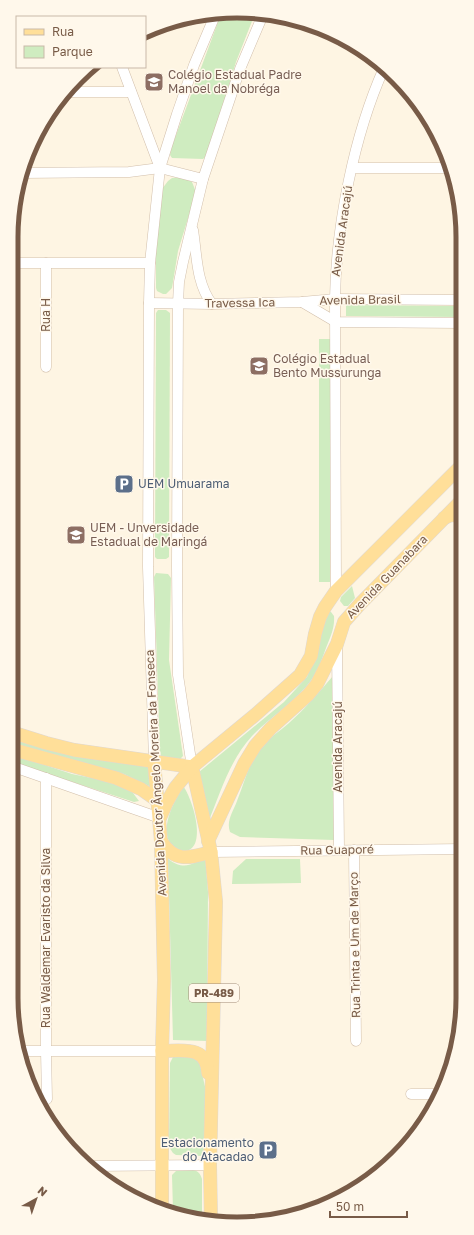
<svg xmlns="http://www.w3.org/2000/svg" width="474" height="1235" font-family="'Golos Text',sans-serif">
  <rect width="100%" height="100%" fill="#fef5e3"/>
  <g fill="#cfecc0">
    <path d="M221,14L254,16L236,62L208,154L203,159L172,158L170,155L172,146Z"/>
    <path d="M172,178C179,177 186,178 192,182L196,192L178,251L172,288L166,294H163L157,291L156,288V254L162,189L168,181Z"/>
    <path d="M346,305L461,306V317L346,316Z"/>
    <path d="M158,310H166L170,313L169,557L166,559H157L155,557L156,313Z"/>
    <rect x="319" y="339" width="11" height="243"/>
    <path d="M156,573L168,574L171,578L169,660L183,756L180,759L161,756L160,753L154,577Z"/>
    <path d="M352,586L355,598L348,606H344L340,601L341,597Z"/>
    <path d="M328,612H331L334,616C335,628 330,638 326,648C322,659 318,670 312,679C296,702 271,716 252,736C230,760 220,793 208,823L199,772L284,702L307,677L312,665L318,642Z"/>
    <path d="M333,676L334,840L240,837L230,832C226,821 233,812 237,801C244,784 248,765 259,750C267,739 279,732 289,723C305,709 319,692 333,676Z"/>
    <path d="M11,734L149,766L151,787L124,774L66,761L11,743Z"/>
    <path d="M11,754L72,774L111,782L126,787L133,793L139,801L134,802L11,762Z"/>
    <path d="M183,786C192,797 208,847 186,851C183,851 179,850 176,850C174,848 171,845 170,843C160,825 175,801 183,786Z"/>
    <path d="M205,855L208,892L207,1041L173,1040L168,859C183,870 192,866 205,855Z"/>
    <path d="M246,859H300L301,883L232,884L233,871Z"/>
    <path d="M174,1055L198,1056L206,1091L205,1153L202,1156L176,1155L173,1153L169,1147L170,1063Z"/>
    <path d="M193,1170C198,1171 200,1173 202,1179V1220L173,1210L172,1175L176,1171Z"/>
  </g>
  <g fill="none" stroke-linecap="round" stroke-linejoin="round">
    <defs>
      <g id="minor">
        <path d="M122,67L160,168"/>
        <path d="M66,92H131"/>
        <path d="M352,168H449"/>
        <path d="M21,173L129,172L160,168L203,179"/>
        <path d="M193,230C197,255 196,283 212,304"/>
        <path d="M11,263H150"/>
        <path d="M302,302L336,322L461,323"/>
        <path d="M149,303L212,304L302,302L335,299L461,300"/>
        <path d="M46,367V263"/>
        <path d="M336,591L335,299C336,226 354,135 384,68"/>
        <path d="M337,646L339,850"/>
        <path d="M154,761L148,567L149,303L150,263L160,168L177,114L194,65L216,13"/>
        <path d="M11,766L160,818"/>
        <path d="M192,767L178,675L177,567L178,304L179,282L183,262L203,179L240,69L262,17"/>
        <path d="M46,778V1051L47,1099"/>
        <path d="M354,850L356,1041"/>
        <path d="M211,852L463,849"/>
        <path d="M20,1051H162"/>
        <path d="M411,1094H437"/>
        <path d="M90,1166L210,1165"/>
      </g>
      <g id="major">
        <path d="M444,518L451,515L462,516"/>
        <path d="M11,732L46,743L74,750L192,767"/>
        <path d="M11,749L116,778L141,789L158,801"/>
        <path d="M154,761L161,841L164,980L162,1051V1207"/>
        <path d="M192,767L211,852L216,902L210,1165L211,1222"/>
        <path d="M160,818L167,802L175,788L192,767L255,715L300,675L311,656L315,634L320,617L325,607L336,591L462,465"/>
        <path d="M161,841C175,863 189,858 211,852"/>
        <path d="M208,841L244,764L255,746L271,728L308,695L317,684L337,644L344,622L359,605L462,500"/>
        <path d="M162,1051C182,1051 207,1045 208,1073"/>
      </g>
    </defs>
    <use href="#minor" stroke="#d2bfab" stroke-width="11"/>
    <use href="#major" stroke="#dfd8d3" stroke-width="14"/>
    <use href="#minor" stroke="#fff" stroke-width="10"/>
    <use href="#major" stroke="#ffdf99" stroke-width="13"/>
  </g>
  <defs>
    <symbol id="school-square" viewBox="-11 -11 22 22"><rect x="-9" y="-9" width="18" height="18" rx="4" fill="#8d6e63" stroke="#fff8eb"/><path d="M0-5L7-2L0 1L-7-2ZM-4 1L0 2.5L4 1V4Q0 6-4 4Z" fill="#fff"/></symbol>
    <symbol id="parking-square" viewBox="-11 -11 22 22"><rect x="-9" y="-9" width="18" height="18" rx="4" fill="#5c6f8a" stroke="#fff8eb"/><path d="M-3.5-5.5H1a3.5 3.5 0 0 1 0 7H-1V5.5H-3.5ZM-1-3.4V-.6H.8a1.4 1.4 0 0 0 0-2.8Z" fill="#fff"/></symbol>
    <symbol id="university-square" viewBox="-11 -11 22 22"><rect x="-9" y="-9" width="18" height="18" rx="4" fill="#8d6e63" stroke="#fff8eb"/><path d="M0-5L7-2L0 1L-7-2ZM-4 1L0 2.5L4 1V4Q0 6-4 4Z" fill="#fff"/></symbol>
  </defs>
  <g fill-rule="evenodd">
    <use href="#school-square" x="143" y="71" width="22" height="22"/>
    <use href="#school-square" x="248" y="355" width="22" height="22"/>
    <use href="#parking-square" x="113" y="473" width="22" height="22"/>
    <use href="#university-square" x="65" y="524" width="22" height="22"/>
    <use href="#parking-square" x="257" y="1139" width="22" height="22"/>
  </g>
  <g text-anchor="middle" stroke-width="3" stroke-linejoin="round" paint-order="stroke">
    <rect fill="#fff8eb" stroke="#a08a78" stroke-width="1" x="189" y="984" width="50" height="18" rx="3"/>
    <g font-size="11" font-weight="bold" fill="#785b47">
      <text x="214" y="997">PR-489</text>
    </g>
    <g font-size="12" fill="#785e54" stroke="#fff8eb" text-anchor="start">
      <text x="168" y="79">Colégio Estadual Padre<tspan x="168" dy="14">Manoel da Nobréga</tspan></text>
      <text x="273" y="363">Colégio Estadual<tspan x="273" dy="14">Bento Mussurunga</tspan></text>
      <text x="90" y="532">UEM - Unversidade<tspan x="90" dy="14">Estadual de Maringá</tspan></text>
    </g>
    <g font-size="12" fill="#785b47" stroke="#fff8eb">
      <text transform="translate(342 231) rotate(-82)" y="4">Avenida Aracajú</text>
      <text transform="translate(360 300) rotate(-1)" y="4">Avenida Brasil</text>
      <text transform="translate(240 303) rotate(-1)" y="4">Travessa Ica</text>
      <text transform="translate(46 315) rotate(-90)" y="4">Rua H</text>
      <text transform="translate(387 577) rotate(-46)" y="4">Avenida Guanabara</text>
      <text transform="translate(338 747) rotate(-90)" y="4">Avenida Aracajú</text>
      <text transform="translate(156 773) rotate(-93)" y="4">Avenida Doutor Ângelo Moreira da Fonseca</text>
      <text transform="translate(337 850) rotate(-1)" y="4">Rua Guaporé</text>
      <text transform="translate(46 938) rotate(-90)" y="4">Rua Waldemar Evaristo da Silva</text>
      <text transform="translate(355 945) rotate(-91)" y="4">Rua Trinta e Um de Março</text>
    </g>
    <g font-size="12" fill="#4e5e75" stroke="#fff8eb" text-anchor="start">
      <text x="138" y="488">UEM Umuarama</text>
      <text x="254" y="1147" text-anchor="end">Estacionamento<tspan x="254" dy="14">do Atacadao</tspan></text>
    </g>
  </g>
  <path d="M0 0H474V1235H0ZM237 18H237A219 219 0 0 1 456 237V998A219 219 0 0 1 237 1217H237A219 219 0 0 1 18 998V237A219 219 0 0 1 237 18Z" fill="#fff8eb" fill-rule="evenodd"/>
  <path fill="none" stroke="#785b47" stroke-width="5" d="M237 18H237A219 219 0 0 1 456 237V998A219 219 0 0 1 237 1217H237A219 219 0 0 1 18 998V237A219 219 0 0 1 237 18Z"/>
  <rect x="16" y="16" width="130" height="52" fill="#fff8eb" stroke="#c9b9a9"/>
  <rect x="24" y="29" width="20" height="6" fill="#ffdf99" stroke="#c9b9a9"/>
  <text x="52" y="36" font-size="12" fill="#785b47">Rua</text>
  <rect x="24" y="46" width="20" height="12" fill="#cfecc0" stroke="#c9b9a9"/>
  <text x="52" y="56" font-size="12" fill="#785b47">Parque</text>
  <g transform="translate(36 1199) rotate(40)" stroke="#fff8eb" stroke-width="3" paint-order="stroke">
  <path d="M0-3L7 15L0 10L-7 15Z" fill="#785b47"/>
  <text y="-6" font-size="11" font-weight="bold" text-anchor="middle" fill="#785b47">N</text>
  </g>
  <path d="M330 1211v6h77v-6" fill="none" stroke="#785b47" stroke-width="2"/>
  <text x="336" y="1211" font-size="12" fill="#785b47" stroke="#fff8eb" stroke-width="3" paint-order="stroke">50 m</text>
</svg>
